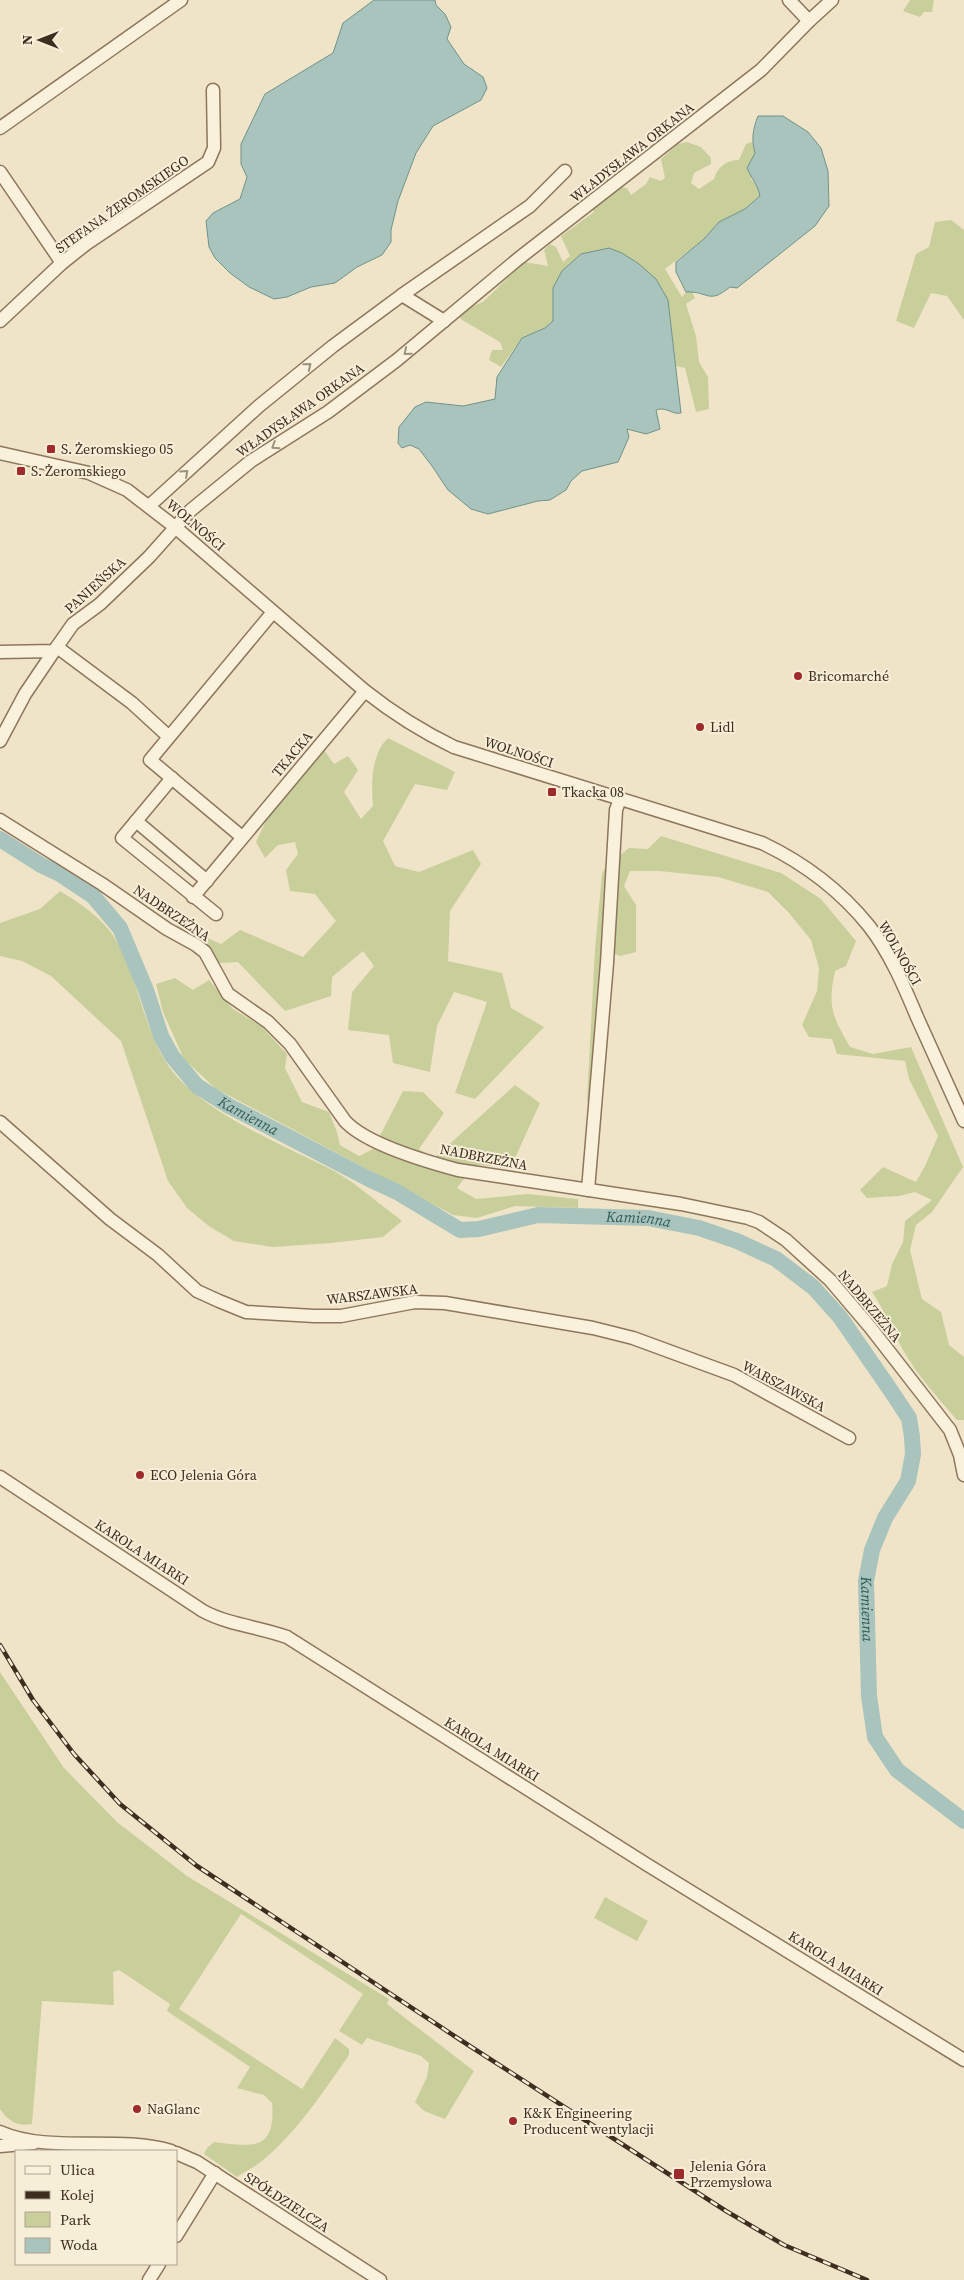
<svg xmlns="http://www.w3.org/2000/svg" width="964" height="2280" font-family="'Source Serif 4',serif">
  <rect width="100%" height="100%" fill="#f0e4c8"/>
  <g fill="#c9cf9b">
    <path d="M910,0H934L932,12H924L920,17L903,11Z"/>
    <path d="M687,142L701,147L711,158V164L694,173L691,183L699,189L714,179C717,167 727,160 739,160L746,144L752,142L755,153L751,179L758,187L760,196L745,209L719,222L704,239L665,269L682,297L686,292H692L695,298L686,304L696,336L699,362L708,377L709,409L696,412L685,368L676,366L668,300L656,279L553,308V321L545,328L522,338L501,367L489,360L492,350H503L500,342L462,320L458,315L460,311L483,302L524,262L548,266L544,250L550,244L556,247L563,262L570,256L561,236L594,212L592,209L621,187L627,188L631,195L646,184L650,177L661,181L665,178L661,159L678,144Z"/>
    <path d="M951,220L964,230V320L947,296L931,293L914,328L896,321L916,254L929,247L935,222Z"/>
    <path d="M388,738L455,772L447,790L415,784L383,841L395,866L419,872L473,850L481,864L450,911L448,961L502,973L511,1008L544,1027L475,1099L455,1093L487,1002L454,992L437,1026L430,1072L393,1063L389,1035L348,1030L352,992L374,966L363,951L332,977L331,996L285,1011L238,962L220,963L176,925L180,918L205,937L221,944L240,930L303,957L336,921L315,894L290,891L286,870L298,854L295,842L278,845L265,858L256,842L270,813L324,750L334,764L348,756L358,770L344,792L361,819L373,806C371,784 371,754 388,738Z"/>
    <path d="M661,836L781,873L821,899L856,941L846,966L835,971C827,1007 833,1017 850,1047L873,1054L911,1047L963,1167L932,1212L916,1225L910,1250L922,1299L941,1312L949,1345L964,1357V1420H957C938,1398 917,1375 903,1350C892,1330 884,1310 872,1292L887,1286L892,1264L903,1242L905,1221L932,1200L915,1192L899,1196L867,1198L860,1190L883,1167L916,1182L925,1166L938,1136L909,1079L905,1061L837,1054L832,1039L809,1037L802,1025L817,991L819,968L811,940L789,913L768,892L718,877L659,871H630L624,886L636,905V952L620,956L603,949L590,1102L587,1101L595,949L602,874L605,868L619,860V856L629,848L648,849Z"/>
    <path d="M60,891C81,904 103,918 116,940C140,980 143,1034 173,1072C209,1116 286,1146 336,1172L352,1182L402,1221L383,1237L331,1243L273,1247L234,1241L210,1227L187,1208L168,1181L121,1041L51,976L22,961L0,956V923L40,909Z"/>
    <path d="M175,978L193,990L209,980L233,1009L261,1026L287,1054L285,1068L302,1102L329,1112L337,1132L340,1145L359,1156L373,1149L403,1091L423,1092L444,1113L419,1149L434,1158L515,1085L540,1103L511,1167L474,1165L457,1188L476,1199L527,1194L578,1199V1208L515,1206L477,1218L453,1215L215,1088L184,1059L163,1012L156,984Z"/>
    <path d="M0,1672L64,1768L117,1822L187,1876L389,1999L387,2004L474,2071L445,2119L424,2111L415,2102L427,2077L429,2063L421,2056L367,2038L362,2045L339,2031L363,1994L241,1914L179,2009L302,2089L335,2038L349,2049V2055C323,2092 298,2131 263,2160C255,2167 246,2171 237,2177L204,2154L207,2148L214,2142C253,2147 276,2151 272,2103L264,2095L237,2088L250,2067L167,2011L170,2004L119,1970L113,1972L114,2005L42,2001L32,2124C18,2127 8,2121 0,2109Z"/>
    <path d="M605,1897L648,1921L637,1941L594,1918Z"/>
  </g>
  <g fill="#a9c4bc" stroke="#6f938a">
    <path d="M374,0H435L436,5L445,14L451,27L447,39L464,64L483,77L487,88L481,100L433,126L416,153L398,201L391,230V242L382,255L357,267L335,283L311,287L287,297L274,299L249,287L230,273L215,258L209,247L206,221L213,213L240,199L247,177L241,164V144L265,94L333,53L343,23Z"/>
    <path d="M758,116H783L808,132L821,148L828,171L829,206L815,226L737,288L730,287C708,305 709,291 686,292L676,272V262L704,239L719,222L745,209L760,196C758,185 751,178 747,168L755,153C751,139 753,129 758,116Z"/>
    <path d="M609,248L622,253L639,264L656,279L668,300L681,413C672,415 666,406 656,410L660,429L646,434L627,429L629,437L618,462L582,471L571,481L566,490L550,500L538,501L488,514L471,509L448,490L432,466L419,449L410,445L402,448L398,443L399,427L415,407L426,402L463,406L495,399L497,377L522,338L545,328L553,321V288L562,271L581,254Z"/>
  </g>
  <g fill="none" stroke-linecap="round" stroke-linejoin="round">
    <path stroke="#a9c4bc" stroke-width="16" id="s1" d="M0,839L41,865L60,874L93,896L120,928L146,990L161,1036L172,1056L197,1086L229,1106L369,1179L397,1192L460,1230L479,1229L538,1215L648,1218L699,1228L737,1241L776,1259L813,1287L840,1317L889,1388L909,1418L912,1437L913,1454L908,1481L885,1518L872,1550L866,1581L869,1696L875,1737L897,1770L964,1821"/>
    <defs>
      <g id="minor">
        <path d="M789,0L809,21"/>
        <path d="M0,128L181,0"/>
        <path d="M0,172L62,263"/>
        <path d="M402,295L444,321"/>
        <path d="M0,321L62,263L86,244L208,162L214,148L213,90"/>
        <path d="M0,453L89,473L127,490L175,527L365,691C394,714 421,731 454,747L762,843C804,863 840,890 869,926C890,953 904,986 917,1017C933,1052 948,1086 964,1121"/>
        <path d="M149,506L259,406L333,346L402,295L530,206L565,171"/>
        <path d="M57,647L132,703L168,736"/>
        <path d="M0,652L54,651L73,624L100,604L149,557L191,510L251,461L328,412L397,360L518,259L761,70L809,21L832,0"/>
        <path d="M0,741L25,694L54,651"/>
        <path d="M172,778L122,838L216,914"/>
        <path d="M0,820L102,884L167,929L196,945L205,952L228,994L268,1022L290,1044L345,1121C366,1144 428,1162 458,1170L681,1204L748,1218L759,1222L786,1240L830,1280L870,1327L950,1430L960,1455L964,1475"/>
        <path d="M136,821L207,881"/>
        <path d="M242,837L150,760L273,612"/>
        <path d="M193,897L365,691"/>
        <path d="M0,1122L110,1219L158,1255L197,1291L219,1301L246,1312L314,1316H341L415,1302L445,1303L593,1328L633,1338L734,1375L849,1438"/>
        <path d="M588,1190L607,963L616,810L620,799"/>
        <path d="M0,1477L203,1611C229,1625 260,1627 287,1637L646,1864L964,2060"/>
        <path d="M0,2132C50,2154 117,2135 171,2151"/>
        <path d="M0,2146L34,2143"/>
        <path d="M176,2153L197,2162L380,2280"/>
        <path d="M176,2236L215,2173"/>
        <path d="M149,2280L159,2264"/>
      </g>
    </defs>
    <use href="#minor" stroke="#8d765c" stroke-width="15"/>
    <use href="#minor" stroke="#faf1dc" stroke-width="12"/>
    <defs>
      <path id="rail" d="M0,1645L33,1700L74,1754L120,1804L197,1866L462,2041L726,2211L784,2245L867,2280"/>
    </defs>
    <use href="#rail" stroke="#3d2e20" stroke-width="4.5"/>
    <use href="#rail" stroke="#f7eed8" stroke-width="2.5" stroke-dasharray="8" stroke-linecap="butt"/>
  </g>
  <defs><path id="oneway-chevron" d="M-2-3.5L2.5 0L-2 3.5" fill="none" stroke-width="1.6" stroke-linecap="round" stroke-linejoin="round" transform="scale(1.25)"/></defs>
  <g stroke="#9c907e">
    <use href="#oneway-chevron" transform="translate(407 352) rotate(140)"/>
    <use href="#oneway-chevron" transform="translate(308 366) rotate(-39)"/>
    <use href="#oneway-chevron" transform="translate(275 446) rotate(147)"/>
    <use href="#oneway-chevron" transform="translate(185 473) rotate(-42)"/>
  </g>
  <g fill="#9e2a2b" stroke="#f7eed8" stroke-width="2">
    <rect x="46" y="444" width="10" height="10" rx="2.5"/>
    <rect x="16" y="466" width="10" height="10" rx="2.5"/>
    <circle cx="798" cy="676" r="5"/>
    <circle cx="700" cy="727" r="5"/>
    <rect x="547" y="787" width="10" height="10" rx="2.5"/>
    <circle cx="140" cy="1475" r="5"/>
    <circle cx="137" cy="2109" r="5"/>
    <circle cx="513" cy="2121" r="5"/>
    <rect x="673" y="2168" width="12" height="12" rx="2.5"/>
  </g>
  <g text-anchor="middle" stroke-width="4" stroke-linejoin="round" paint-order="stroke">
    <g font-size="14" fill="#3d2e20" stroke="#f7eed8">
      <text transform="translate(632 152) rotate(-38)" y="5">WŁADYSŁAWA ORKANA</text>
      <text transform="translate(122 204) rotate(-35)" y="5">STEFANA ŻEROMSKIEGO</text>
      <text transform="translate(300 410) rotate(-35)" y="5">WŁADYSŁAWA ORKANA</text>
      <text transform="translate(196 525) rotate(40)" y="5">WOLNOŚCI</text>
      <text transform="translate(95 585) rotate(-42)" y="5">PANIEŃSKA</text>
      <text transform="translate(519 752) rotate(18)" y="5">WOLNOŚCI</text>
      <text transform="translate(292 754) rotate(-50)" y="5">TKACKA</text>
      <text transform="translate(172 913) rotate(34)" y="5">NADBRZEŻNA</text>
      <text transform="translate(900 953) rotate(60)" y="5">WOLNOŚCI</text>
      <text transform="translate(484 1157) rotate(11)" y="5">NADBRZEŻNA</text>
      <text transform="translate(372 1294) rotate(-7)" y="5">WARSZAWSKA</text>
      <text transform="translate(870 1306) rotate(50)" y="5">NADBRZEŻNA</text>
      <text transform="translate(784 1386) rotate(28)" y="5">WARSZAWSKA</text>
      <text transform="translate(142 1552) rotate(33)" y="5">KAROLA MIARKI</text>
      <text transform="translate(492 1749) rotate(32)" y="5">KAROLA MIARKI</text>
      <text transform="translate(836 1963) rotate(32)" y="5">KAROLA MIARKI</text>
      <text transform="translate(287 2202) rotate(33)" y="5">SPÓŁDZIELCZA</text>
    </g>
    <g font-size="14" fill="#3d2e20" stroke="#f7eed8" text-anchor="start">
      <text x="61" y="454">S. Żeromskiego 05</text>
      <text x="31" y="476">S. Żeromskiego</text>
      <text x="808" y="681">Bricomarché</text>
      <text x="710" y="732">Lidl</text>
      <text x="562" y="797">Tkacka 08</text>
      <text x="150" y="1480">ECO Jelenia Góra</text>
      <text x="147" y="2114">NaGlanc</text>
      <text x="523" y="2118">K&amp;K Engineering<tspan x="523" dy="16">Producent wentylacji</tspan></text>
      <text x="690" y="2171">Jelenia Góra<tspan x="690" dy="16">Przemysłowa</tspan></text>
    </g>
    <g font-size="15" font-style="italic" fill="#2f5d5a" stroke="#f7eed8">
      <text dy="5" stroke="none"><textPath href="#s1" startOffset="388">Kamienna</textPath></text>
      <text dy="5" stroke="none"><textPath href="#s1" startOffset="809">Kamienna</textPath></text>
      <text dy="5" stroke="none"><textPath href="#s1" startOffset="1364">Kamienna</textPath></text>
    </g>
  </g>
  <rect x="15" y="2150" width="162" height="115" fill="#f7eed8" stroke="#ada18e"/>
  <rect x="25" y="2166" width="25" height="8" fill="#faf1dc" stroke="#ada18e"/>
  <text x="60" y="2175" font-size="15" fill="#3d2e20">Ulica</text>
  <rect x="25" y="2191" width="25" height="8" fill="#3d2e20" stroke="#ada18e"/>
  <text x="60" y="2200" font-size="15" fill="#3d2e20">Kolej</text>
  <rect x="25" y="2212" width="25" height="15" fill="#c9cf9b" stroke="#ada18e"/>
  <text x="60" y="2225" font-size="15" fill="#3d2e20">Park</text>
  <rect x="25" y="2238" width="25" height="15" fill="#a9c4bc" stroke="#ada18e"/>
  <text x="60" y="2250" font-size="15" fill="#3d2e20">Woda</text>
  <g transform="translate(40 40) rotate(270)" stroke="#f7eed8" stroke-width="4" paint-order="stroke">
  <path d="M0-4L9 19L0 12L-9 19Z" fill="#3d2e20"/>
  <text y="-8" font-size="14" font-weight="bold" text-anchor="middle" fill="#3d2e20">N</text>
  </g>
</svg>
